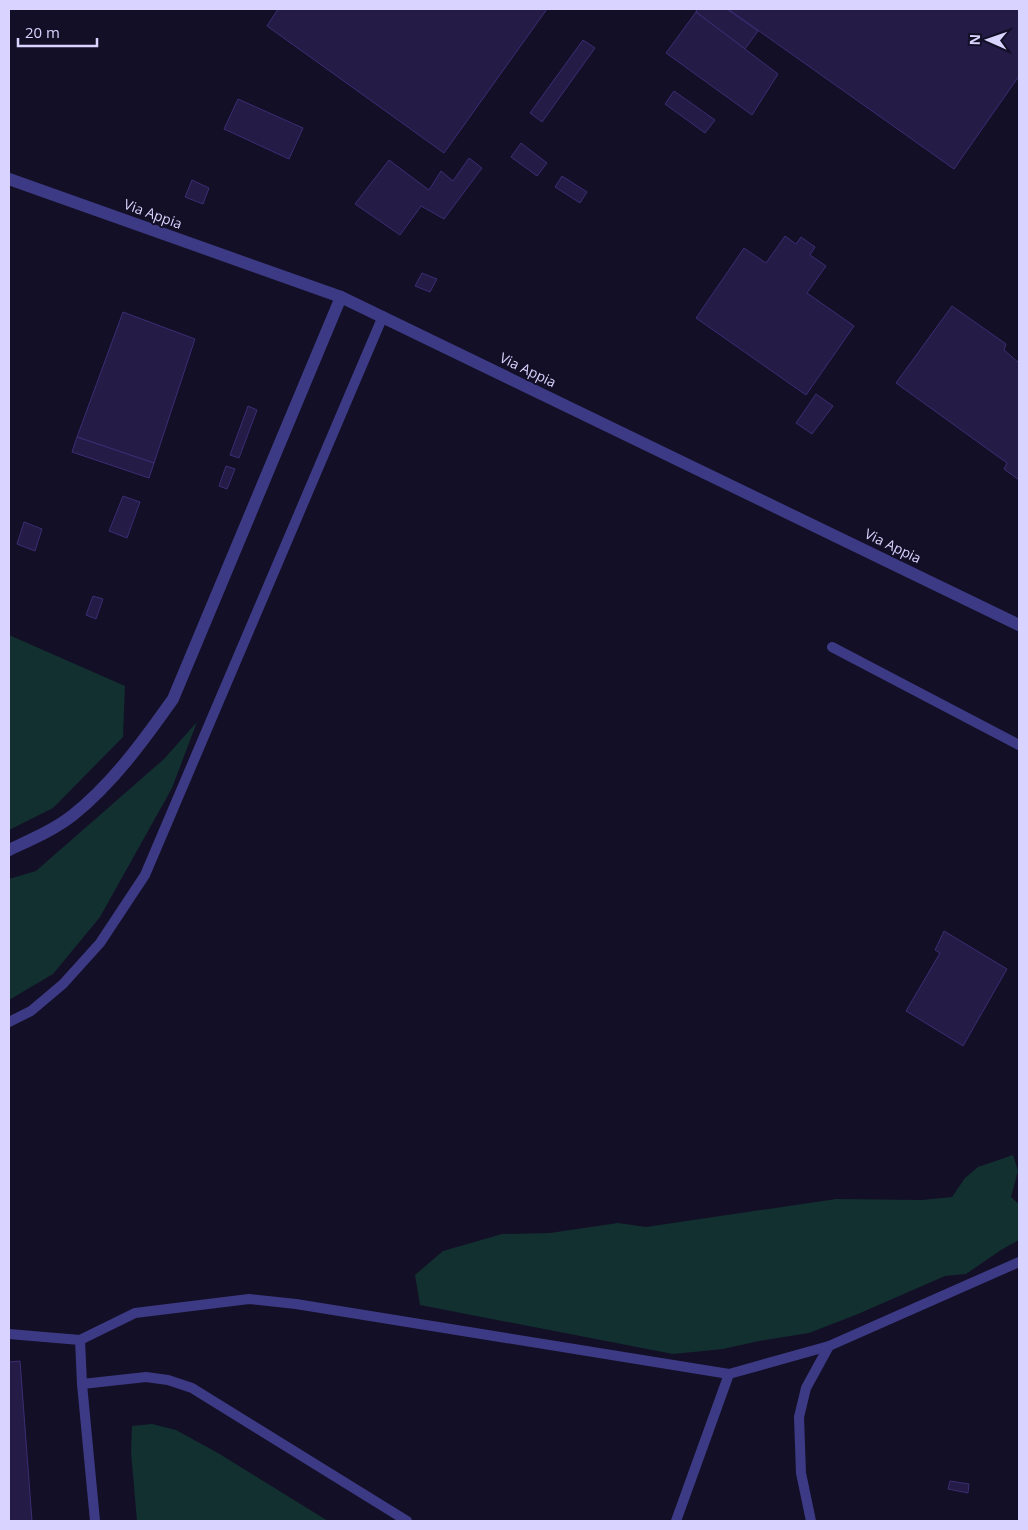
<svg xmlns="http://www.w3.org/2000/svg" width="1028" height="1530" font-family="'Open Sans',sans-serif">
  <rect width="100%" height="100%" fill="#130f26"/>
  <g fill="#12302f">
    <path d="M9,635L125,686L123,737L53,808L9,830Z"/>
    <path d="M197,722L172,788L100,917L53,974L9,1000V879L36,871L164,759Z"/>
    <path d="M1013,1155L1018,1171L1011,1197L1019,1204V1240L1001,1250L966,1274L945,1276L858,1314L809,1333L759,1341L723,1349L673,1354L420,1305L415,1275L443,1251L502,1234L550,1233L618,1223L646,1227L836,1199L922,1200L952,1197L965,1178L978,1167Z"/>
    <path d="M152,1424L176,1430L218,1453L328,1521H137L131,1452L132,1426Z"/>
  </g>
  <g fill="#241b47" stroke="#3b2d73">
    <path d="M278,9H547L444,153L267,26Z"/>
    <path d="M697,9H727L758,31L745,49L696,12Z"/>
    <path d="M728,9H1019V76L954,169Z"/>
    <path d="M696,12L778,74L752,115L666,53Z"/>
    <path d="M583,40L595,48L542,122L530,113Z"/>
    <path d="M674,91L715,120L705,133L665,104Z"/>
    <path d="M238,99L303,128L289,159L224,129Z"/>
    <path d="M521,143L547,163L537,176L511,157Z"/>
    <path d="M469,158L482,168L444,219L421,206L400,235L355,204L389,160L429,190L441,171L453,181Z"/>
    <path d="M562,176L587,192L580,203L555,187Z"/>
    <path d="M192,180L209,188L203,204L185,197Z"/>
    <path d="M785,236L796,244L801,237L815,247L810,255L826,266L807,293L854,326L806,395L696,318L744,248L766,263Z"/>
    <path d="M422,273L437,279L430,292L415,286Z"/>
    <path d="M952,306L1006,344L1004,350L1019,363V480L1004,469L1007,463L896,383Z"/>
    <path d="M123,312L195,339L154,463L77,437Z"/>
    <path d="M816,394L833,406L812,434L796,423Z"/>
    <path d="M248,406L257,410L239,458L230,455Z"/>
    <path d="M77,437L154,463L149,478L72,452Z"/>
    <path d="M226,466L235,469L227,489L219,486Z"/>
    <path d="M123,496L140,502L127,538L109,531Z"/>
    <path d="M24,522L42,529L35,551L17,544Z"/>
    <path d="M93,596L103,599L96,619L86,615Z"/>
    <path d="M944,931L1007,969L963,1046L906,1011L940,953L935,950Z"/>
    <path d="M20,1361L32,1521H9V1362Z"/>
    <path d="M950,1481L969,1484L968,1493L948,1489Z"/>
  </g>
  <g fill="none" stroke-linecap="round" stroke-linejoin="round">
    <g stroke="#3d3a85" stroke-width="10">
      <path d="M832,647L1019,745"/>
      <path d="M9,1022L31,1011L63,984L100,943L145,875L383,316"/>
      <path d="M9,1334L80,1340L82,1384"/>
      <path d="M80,1340L135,1313L249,1299L296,1304L729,1374L829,1346"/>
      <path d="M95,1521L82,1384L146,1377L168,1380L192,1388L407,1521"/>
      <path d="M676,1521L729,1374"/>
      <path d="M811,1521L801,1473L799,1417L806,1388L829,1346L1019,1262"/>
    </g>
    <g stroke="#3d3a85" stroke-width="12">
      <path d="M9,179L341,297L1019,625"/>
      <path d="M9,850C30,840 54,830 73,815C113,783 144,740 173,699L341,297"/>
    </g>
  </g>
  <g text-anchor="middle" stroke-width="4" stroke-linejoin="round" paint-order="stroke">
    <g font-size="14" fill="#d9d4ff" stroke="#130f26">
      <text transform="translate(153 214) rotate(20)" y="5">Via Appia</text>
      <text transform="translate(528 370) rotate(26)" y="5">Via Appia</text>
      <text transform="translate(893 546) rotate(26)" y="5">Via Appia</text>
    </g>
  </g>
  <rect width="1028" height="1530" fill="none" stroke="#d9d4ff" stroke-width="20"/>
  <g transform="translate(988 40) rotate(272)" stroke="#130f26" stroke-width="4" paint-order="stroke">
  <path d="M0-4L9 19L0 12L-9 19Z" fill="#d9d4ff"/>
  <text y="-8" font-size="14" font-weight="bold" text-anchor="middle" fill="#d9d4ff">N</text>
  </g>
  <path d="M18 38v8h79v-8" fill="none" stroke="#d9d4ff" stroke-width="2.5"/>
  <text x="25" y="38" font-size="15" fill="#d9d4ff" stroke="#130f26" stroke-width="4" paint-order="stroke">20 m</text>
</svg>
